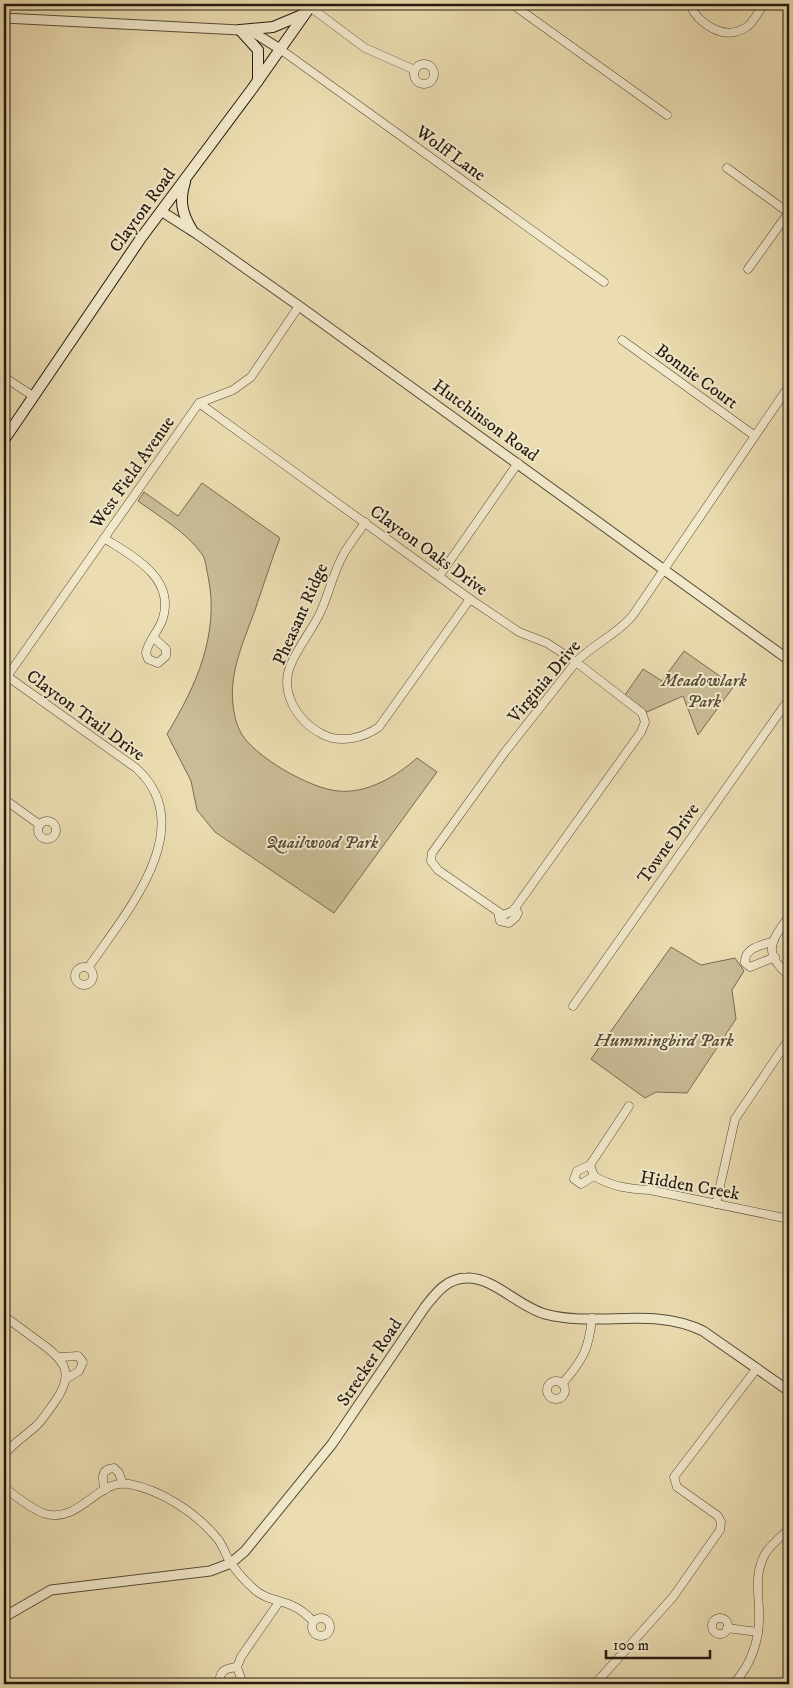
<svg xmlns="http://www.w3.org/2000/svg" width="793" height="1688" font-family="'IM FELL DW Pica',serif">
  <rect width="100%" height="100%" fill="#ebddb1"/>
  <filter id="stains"><feTurbulence type="fractalNoise" baseFrequency=".004" numOctaves="4"/><feColorMatrix values="0 0 0 0 .2 0 0 0 0 .09 0 0 0 0 .02 0 0 0 .5 -.17"/></filter>
  <radialGradient id="worn" r=".72"><stop offset=".6" stop-color="#630" stop-opacity="0"/><stop offset="1" stop-color="#630" stop-opacity=".3"/></radialGradient>
  <g fill="#c9bc96" stroke="#766c53">
    <path d="M202,483L280,538C271,561 264,584 256,607C245,639 229,670 233,705C234,713 236,724 240,731C252,756 311,789 338,791C367,794 397,776 417,758L437,772L334,913L215,832L197,810L191,781L167,734C196,686 220,634 208,576C206,569 206,559 202,554C186,532 160,517 138,501L144,492L178,516Z"/>
    <path d="M684,651L734,686L698,735L683,696L647,712L625,695L643,669L662,681Z"/>
    <path d="M671,947L701,965L735,958L744,971L732,990L736,1019L687,1093L656,1092L645,1098L591,1059Z"/>
  </g>
  <g fill="none" stroke-linecap="round" stroke-linejoin="round">
    <defs>
      <g id="minor">
        <path d="M512,4L667,115"/>
        <path d="M689,4C699,24 725,43 748,26C754,21 759,11 764,4"/>
        <path d="M310,7L365,48L415,70"/>
        <path d="M280,49L604,282"/>
        <circle cx="424" cy="74" r="10"/>
        <path d="M727,168L789,213"/>
        <path d="M748,269L789,212"/>
        <path d="M622,340L755,436"/>
        <path d="M4,377L33,396"/>
        <path d="M199,403L470,599L519,632L547,643L576,662L642,713L645,722L641,732L513,911L503,915L438,870L431,861L432,853L505,752L576,662C593,644 618,634 633,615L789,386"/>
        <path d="M365,522C358,534 348,545 342,557C333,574 329,593 321,611C313,629 299,645 291,664C279,692 297,721 322,734C340,744 363,738 379,727L470,599"/>
        <path d="M104,538C132,556 175,577 163,618C159,631 148,641 146,653L148,659L158,663L166,656V649L154,638"/>
        <path d="M440,575L518,463"/>
        <path d="M4,674L136,768C202,827 124,915 88,968"/>
        <path d="M4,681L199,403L233,390L251,377L299,306"/>
        <path d="M4,799L40,825"/>
        <circle cx="47" cy="830" r="9"/>
        <path d="M498,912L500,921L509,923L516,917L518,913L515,908"/>
        <path d="M789,916C772,941 761,951 789,976"/>
        <path d="M771,942C760,946 744,948 745,963L750,967L775,957"/>
        <circle cx="84" cy="976" r="9"/>
        <path d="M573,1006L789,699"/>
        <path d="M629,1106L590,1165L594,1176C612,1187 630,1189 650,1190L789,1219"/>
        <path d="M590,1165L577,1171L574,1179L581,1184L594,1176"/>
        <path d="M716,1204L735,1119L789,1039"/>
        <path d="M4,1316C15,1324 27,1333 38,1341C65,1360 76,1373 54,1403C48,1411 43,1420 35,1427C24,1437 13,1443 4,1455"/>
        <path d="M60,1357L78,1356L83,1362L79,1371L66,1379"/>
        <circle cx="556" cy="1390" r="9"/>
        <path d="M562,1384C583,1360 589,1349 592,1318"/>
        <path d="M4,1488C17,1496 31,1510 46,1514C80,1523 99,1478 129,1484C161,1490 195,1512 216,1537C223,1544 225,1555 231,1563C237,1572 246,1582 254,1589C265,1600 282,1600 295,1607C302,1610 308,1616 313,1621"/>
        <path d="M105,1490C102,1479 100,1469 114,1468L119,1473L123,1484"/>
        <circle cx="321" cy="1627" r="9"/>
        <circle cx="720" cy="1626" r="8"/>
        <path d="M727,1628L758,1632"/>
        <path d="M223,1684L220,1677C222,1669 229,1668 237,1667"/>
        <path d="M243,1684L237,1667L241,1657L279,1602"/>
        <path d="M595,1684L673,1597L720,1530L721,1522L718,1516L677,1487L674,1477L757,1368"/>
        <path d="M733,1684C751,1666 760,1639 759,1614C759,1593 754,1574 765,1554C771,1544 781,1537 789,1529"/>
      </g>
      <g id="tertiary">
        <path d="M4,18L240,30L256,34L280,49"/>
        <path d="M161,211L197,234L299,306L789,660"/>
        <path d="M4,1617L51,1590L210,1571L231,1563L245,1551L332,1444L425,1307C436,1293 447,1278 467,1278C493,1277 519,1307 545,1314C597,1328 653,1306 703,1331L789,1391"/>
      </g>
      <g id="secondary">
        <path d="M240,30L273,27L304,14"/>
        <path d="M240,30L258,50V81"/>
        <path d="M185,182C179,200 182,214 192,230"/>
        <path d="M4,440L141,238L252,89L312,4"/>
      </g>
    </defs>
    <use href="#minor" stroke="#564c38" stroke-width="9"/>
    <use href="#tertiary" stroke="#564c38" stroke-width="11"/>
    <use href="#secondary" stroke="#241b10" stroke-width="12"/>
    <use href="#minor" stroke="#f2e9cc" stroke-width="8"/>
    <use href="#tertiary" stroke="#f2e9cc" stroke-width="9"/>
    <use href="#secondary" stroke="#f2e9cc" stroke-width="10"/>
  </g>
  <g text-anchor="middle" stroke-width="4" stroke-linejoin="round" paint-order="stroke">
    <g font-size="18" fill="#241b10" stroke="#f2e9cc">
      <text transform="translate(451 153) rotate(36)" y="6">Wolff Lane</text>
      <text transform="translate(142 210) rotate(-54)" y="6">Clayton Road</text>
      <text transform="translate(697 376) rotate(36)" y="6">Bonnie Court</text>
      <text transform="translate(486 420) rotate(36)" y="6">Hutchinson Road</text>
      <text transform="translate(132 472) rotate(-55)" y="6">West Field Avenue</text>
      <text transform="translate(429 550) rotate(36)" y="6">Clayton Oaks Drive</text>
      <text transform="translate(300 614) rotate(-66)" y="6">Pheasant Ridge</text>
      <text transform="translate(544 681) rotate(-50)" y="6">Virginia Drive</text>
      <text transform="translate(86 715) rotate(36)" y="6">Clayton Trail Drive</text>
      <text transform="translate(668 843) rotate(-55)" y="6">Towne Drive</text>
      <text transform="translate(690 1185) rotate(10)" y="6">Hidden Creek</text>
      <text transform="translate(369 1362) rotate(-56)" y="6">Strecker Road</text>
    </g>
    <g font-size="18" font-style="italic" fill="#564b38" stroke="#f2e9cc">
      <text x="704" y="686">Meadowlark<tspan x="704" dy="21">Park</tspan></text>
      <text x="322" y="848">Quailwood Park</text>
      <text x="664" y="1046">Hummingbird Park</text>
    </g>
  </g>
  <rect width="793" height="1688" fill="none" stroke="#ebddb1" stroke-width="20"/>
  <rect x="5" y="5" width="783" height="1678" fill="none" stroke="#241b10" stroke-width="2.5"/>
  <rect x="10" y="10" width="773" height="1668" fill="none" stroke="#241b10"/>
  <path d="M606 1650v8h104v-8" fill="none" stroke="#241b10" stroke-width="2.5"/>
  <text x="613" y="1650" font-size="15" fill="#241b10" stroke="#f2e9cc" stroke-width="4" paint-order="stroke">100 m</text>
  <rect width="100%" height="100%" filter="url(#stains)"/>
  <rect width="100%" height="100%" fill="url(#worn)"/>
</svg>
